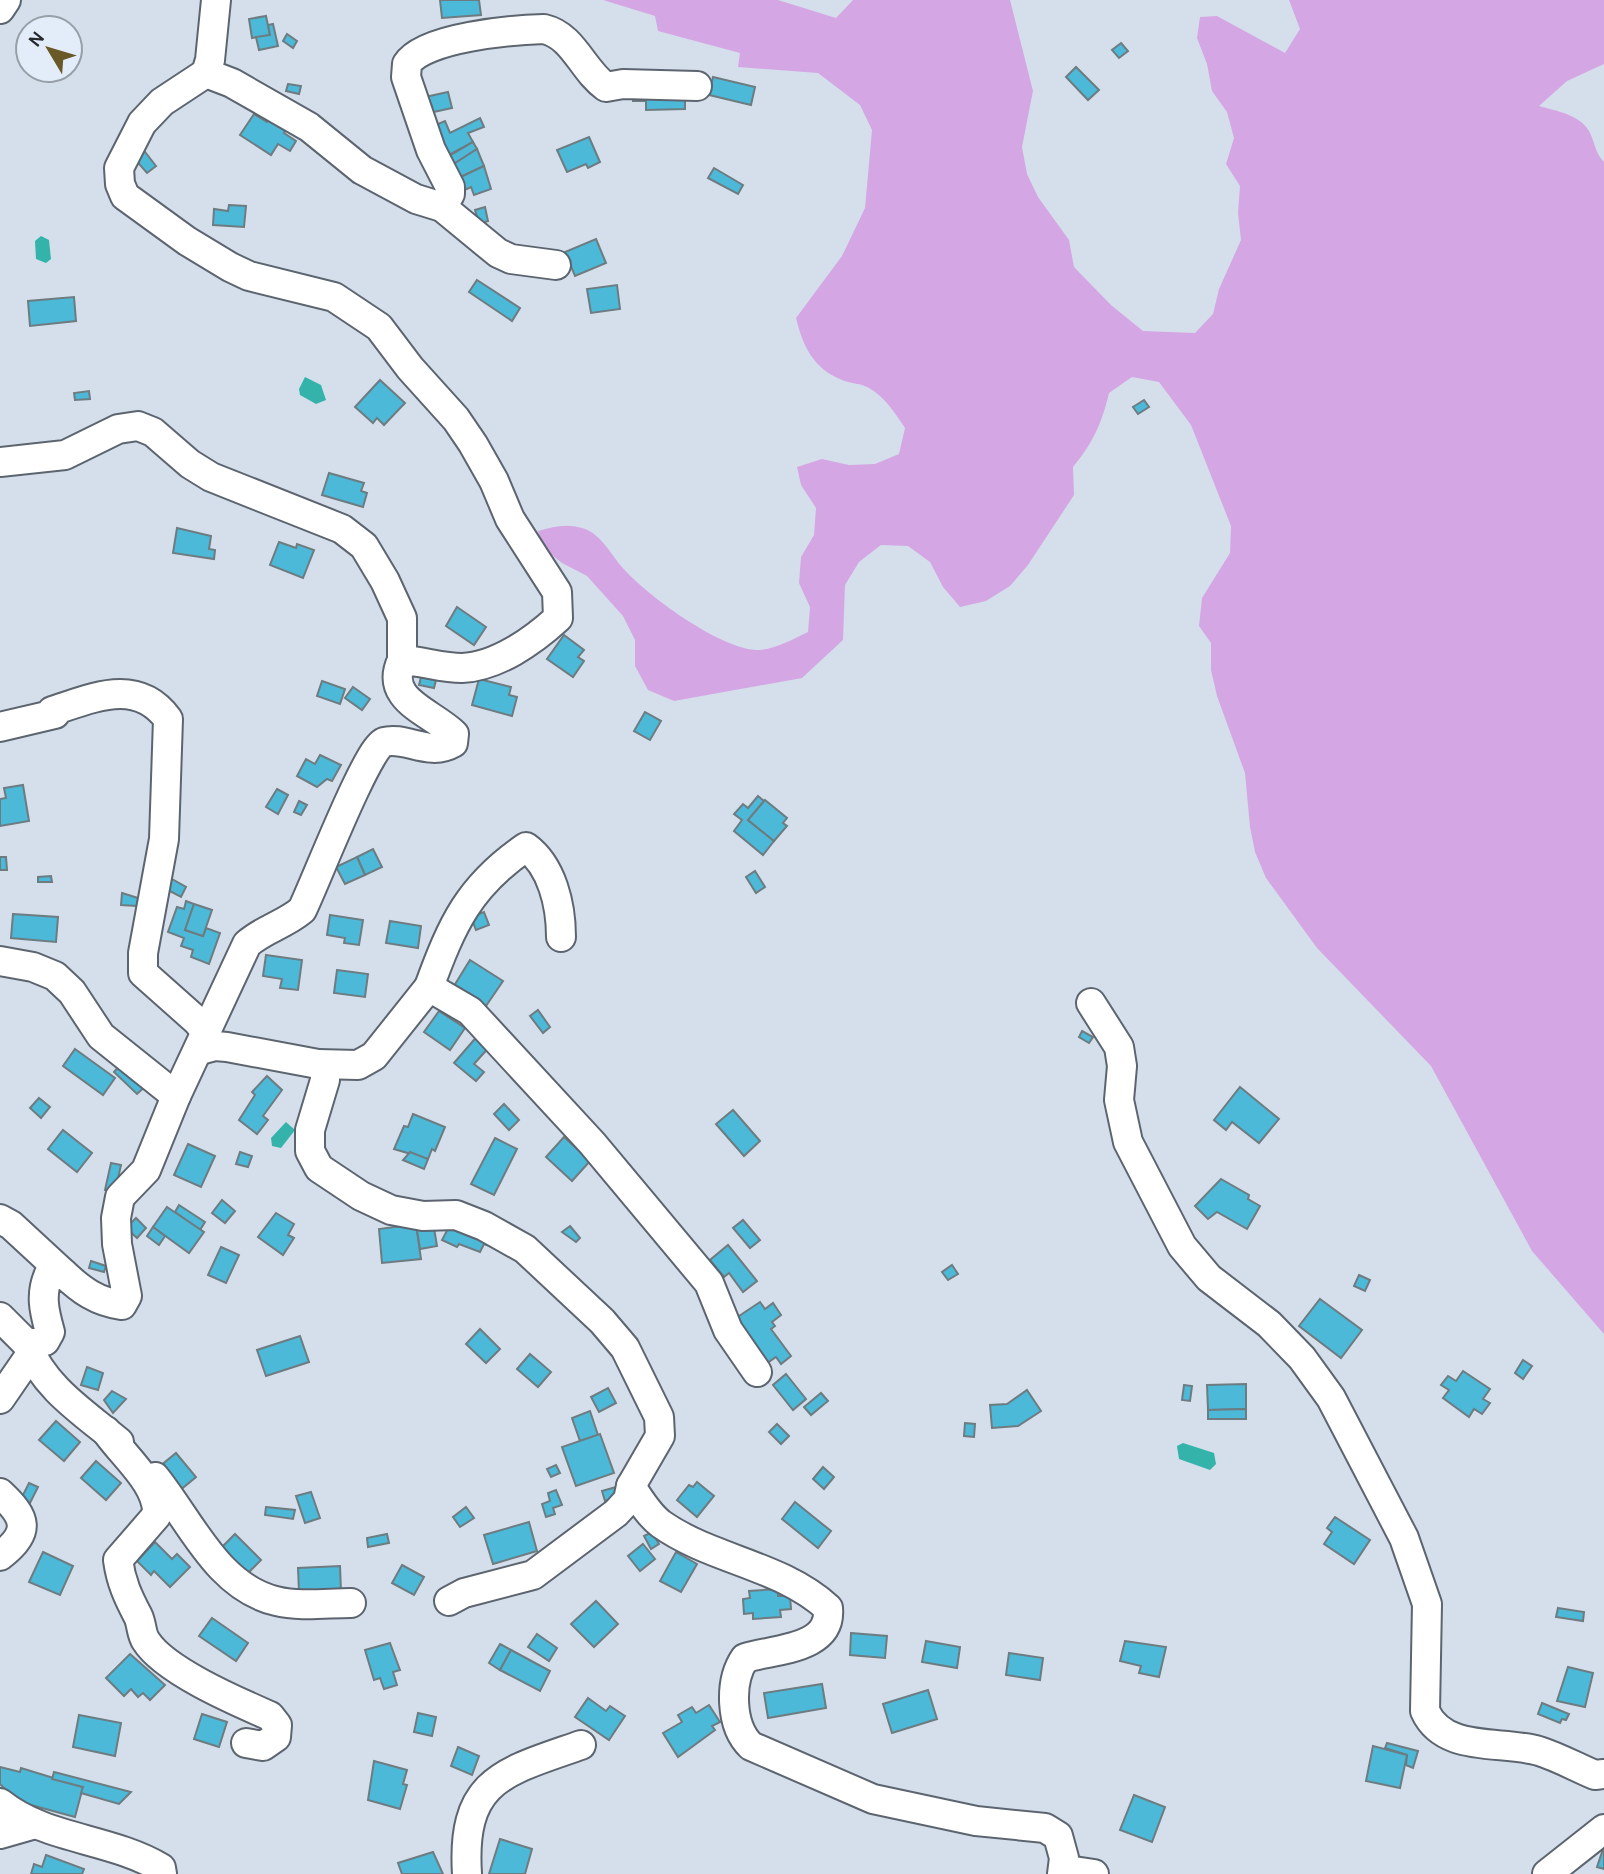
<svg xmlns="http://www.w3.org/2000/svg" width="1604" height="1874" font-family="Karla,sans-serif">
  <rect width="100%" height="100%" fill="#d5dfeb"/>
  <path fill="#d4a7e4" d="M603,0H778L836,18L853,0H1010L1033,91L1022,147L1027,174L1038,197L1069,240L1074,267L1111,305L1143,331L1195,333L1213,314L1219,289L1241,240L1238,213L1240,186L1226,164L1234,138L1227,112L1212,91L1207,64L1197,38L1200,17L1217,16L1285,53L1300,29L1289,0H1604V64L1567,81L1539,106C1556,111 1579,114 1589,131C1595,142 1595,153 1604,162V1334L1532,1251L1431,1066L1317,948L1266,878L1255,852L1250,827L1245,773L1217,696L1211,670V643L1199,626L1202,598L1230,553L1231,526L1191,425L1159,382L1132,377L1109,393C1102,423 1093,443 1073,467L1074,495L1028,565L1010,586L986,601L960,607L943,587L930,562L908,546L881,545L859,562L845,585L843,640L802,678L674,701L648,690L635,666V640L623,616L587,576L562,563L542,547L538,531C555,526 568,523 585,529C601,535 611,554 622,567C646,595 720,649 757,650C774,650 793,639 808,632L810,607L799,583L801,557L814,535L816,508L801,485L797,467L822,459L849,465L875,464L899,454L905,428C895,413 885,397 869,388C861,383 851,384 842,380C814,369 803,347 796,318L842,256L865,208L872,130L860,105L818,73L738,67L740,53L658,31L655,16Z"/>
  <g fill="#33b3aa">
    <path d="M41,236L49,240L51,259L46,263L36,259L35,241Z"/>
    <path d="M305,377L321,385L326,400L316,404L300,395L299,389Z"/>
    <path d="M286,1122L295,1130L281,1148L272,1146L271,1138Z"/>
    <path d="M1183,1443L1214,1453L1216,1464L1210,1470L1179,1459L1177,1446Z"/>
  </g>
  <g fill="#4cb9d9" stroke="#6d7c81" stroke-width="2">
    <path d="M440,0H479L481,15L442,18Z"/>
    <path d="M266,16L270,35L252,38L249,19Z"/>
    <path d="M273,24L278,46L259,50L256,37L270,35L268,25Z"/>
    <path d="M287,34L297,41L293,48L283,41Z"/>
    <path d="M1121,43L1128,51L1119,58L1112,50Z"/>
    <path d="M1076,67L1099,90L1088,100L1066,77Z"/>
    <path d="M713,77L755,87L751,105L709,95Z"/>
    <path d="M288,84L301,86L299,94L286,91Z"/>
    <path d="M685,91V109L646,110V101H633V92Z"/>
    <path d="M448,92L452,108L429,113L425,97Z"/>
    <path d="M254,114L267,122L271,116L288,126L284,133L296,141L290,151L278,144L271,155L240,135Z"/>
    <path d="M480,118L484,127L468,133L473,142L449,155L431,127L445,121L450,133Z"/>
    <path d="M589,137L600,162L588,168L586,164L567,172L557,150Z"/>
    <path d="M473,142L477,149L443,171L439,162Z"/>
    <path d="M142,148L156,166L147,173L132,156Z"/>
    <path d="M477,149L484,166L450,182L443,171Z"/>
    <path d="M484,166L491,189L474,195L471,187L458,193L450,182Z"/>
    <path d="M714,168L743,185L738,194L708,178Z"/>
    <path d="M229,205L246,206L244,227L213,225L214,209L228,211Z"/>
    <path d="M485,207L488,221L479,224L475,210Z"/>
    <path d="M596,239L606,263L575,276L565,252Z"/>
    <path d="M477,280L520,308L512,321L469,292Z"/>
    <path d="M617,285L620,309L591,313L587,289Z"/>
    <path d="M74,297L76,321L30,326L28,301Z"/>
    <path d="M380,380L405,403L384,425L377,418L373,423L355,407Z"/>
    <path d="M89,391L90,399L75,400L74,393Z"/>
    <path d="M1144,400L1149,407L1138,414L1133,407Z"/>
    <path d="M329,473L364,483L361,491L367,493L363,507L322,495Z"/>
    <path d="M177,528L211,536L209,549L215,550L214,559L173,553Z"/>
    <path d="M279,542L296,548L297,544L314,550L303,578L270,565Z"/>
    <path d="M457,607L486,627L474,645L446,626Z"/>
    <path d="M564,635L584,650L578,657L584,661L573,677L547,659Z"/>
    <path d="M421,677L436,680L434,688L419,685Z"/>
    <path d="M479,679L511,687L509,695L517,697L512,716L472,705Z"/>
    <path d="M322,681L345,689L340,704L317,696Z"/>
    <path d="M353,687L370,699L362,710L345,698Z"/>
    <path d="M645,712L661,721L650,740L634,731Z"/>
    <path d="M320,755L341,765L332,781L327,779L317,787L297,776L306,759L315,764Z"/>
    <path d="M23,785L29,821L0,826V799L6,798L4,788Z"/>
    <path d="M277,789L288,795L278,814L266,807Z"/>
    <path d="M758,796L764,801L748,820L774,841L763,855L734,831L742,820L734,814L743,804L748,808Z"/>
    <path d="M765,800L787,818L783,823L787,826L774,841L748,820Z"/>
    <path d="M299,801L307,805L301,815L294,812Z"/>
    <path d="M373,849L382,867L365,875L357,857Z"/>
    <path d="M0,857H6L7,870H0Z"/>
    <path d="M357,857L365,875L345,884L336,867Z"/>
    <path d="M755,871L765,887L756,893L746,877Z"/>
    <path d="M51,876L52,882H38V877Z"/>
    <path d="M172,879L186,887L181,897L166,889Z"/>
    <path d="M122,893L138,898L137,906L121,905Z"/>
    <path d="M186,901L194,904L185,930L203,936L206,928L220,933L209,964L191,957L193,950L181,946L184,938L168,932L177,907L184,909Z"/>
    <path d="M194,904L212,910L203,936L185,930Z"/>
    <path d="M484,912L489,925L476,930L471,917Z"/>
    <path d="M13,914L58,917L56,942L11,938Z"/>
    <path d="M330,915L363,920L359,945L344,943L345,938L327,935Z"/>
    <path d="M390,921L421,926L418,948L386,943Z"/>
    <path d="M266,955L302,960L298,990L280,988L282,979L263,976Z"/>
    <path d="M470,960L503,981L486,1006L454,986Z"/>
    <path d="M337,970L368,974L365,997L334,993Z"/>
    <path d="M538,1010L550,1027L543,1033L530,1016Z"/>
    <path d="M439,1011L465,1028L450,1050L424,1032Z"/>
    <path d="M1082,1031L1093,1037L1089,1043L1079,1037Z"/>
    <path d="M480,1033L492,1044L474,1064L484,1072L476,1081L454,1063Z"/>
    <path d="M75,1049L115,1078L103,1095L63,1066Z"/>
    <path d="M119,1066L148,1084L137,1094L114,1072Z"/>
    <path d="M267,1076L282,1090L263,1116L268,1120L257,1134L239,1120L255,1095L252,1092Z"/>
    <path d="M1240,1087L1279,1119L1259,1143L1232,1122L1226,1130L1214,1120Z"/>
    <path d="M39,1098L50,1107L41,1118L30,1108Z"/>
    <path d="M504,1104L519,1120L509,1130L494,1114Z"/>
    <path d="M733,1110L760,1141L744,1156L716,1124Z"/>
    <path d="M413,1114L445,1127L435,1151L432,1149L428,1159L394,1149L404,1126L408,1127Z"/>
    <path d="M63,1130L92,1153L77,1172L48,1149Z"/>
    <path d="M564,1137L590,1161L572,1181L546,1157Z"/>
    <path d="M495,1138L517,1149L494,1195L471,1184Z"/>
    <path d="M188,1144L215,1156L201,1187L174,1175Z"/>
    <path d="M240,1152L252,1156L248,1167L236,1164Z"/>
    <path d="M410,1152L428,1159L424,1169L403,1160Z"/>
    <path d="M111,1163L121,1165L115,1192L105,1190Z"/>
    <path d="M1221,1179L1249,1195L1248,1199L1260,1206L1247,1229L1217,1212L1208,1219L1195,1206Z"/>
    <path d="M222,1200L235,1211L225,1223L212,1213Z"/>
    <path d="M179,1205L205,1222L200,1230L175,1212Z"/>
    <path d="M167,1207L204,1232L189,1253L153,1227Z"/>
    <path d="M276,1213L294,1224L288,1235L294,1238L283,1255L258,1237Z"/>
    <path d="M136,1218L146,1228L137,1238L126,1228Z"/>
    <path d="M743,1220L760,1240L750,1248L733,1228Z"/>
    <path d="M416,1224L421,1259L382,1263L379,1229Z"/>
    <path d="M450,1225L497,1240L493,1247L484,1244L480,1252L459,1244L457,1247L442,1240Z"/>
    <path d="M570,1226L580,1238L576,1242L562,1232Z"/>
    <path d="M153,1227L165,1236L159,1245L147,1236Z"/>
    <path d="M434,1228L437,1246L420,1249L417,1230Z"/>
    <path d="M728,1245L757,1281L743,1292L729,1273L724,1277L710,1260Z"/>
    <path d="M221,1247L239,1255L226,1283L208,1275Z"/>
    <path d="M91,1261L106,1266L104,1272L89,1268Z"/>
    <path d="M952,1265L958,1274L948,1280L942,1272Z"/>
    <path d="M1359,1275L1370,1280L1365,1291L1354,1286Z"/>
    <path d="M1320,1299L1362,1330L1341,1358L1299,1326Z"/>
    <path d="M760,1302L765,1309L773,1303L781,1315L772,1322L775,1326L771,1329L791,1356L781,1364L776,1357L763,1366L736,1318Z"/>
    <path d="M480,1329L500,1349L486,1363L466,1344Z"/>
    <path d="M300,1336L309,1362L266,1376L257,1350Z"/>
    <path d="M530,1354L551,1372L538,1387L517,1369Z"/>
    <path d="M1523,1360L1532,1366L1523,1379L1515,1373Z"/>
    <path d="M87,1367L103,1373L98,1390L81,1385Z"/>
    <path d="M1463,1371L1490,1389L1483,1399L1490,1403L1482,1414L1474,1409L1469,1417L1443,1398L1449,1390L1441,1385L1448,1376L1456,1381Z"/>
    <path d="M786,1374L806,1399L793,1410L773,1385Z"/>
    <path d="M1246,1384V1409L1208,1410L1207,1385Z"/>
    <path d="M1184,1385L1192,1386L1190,1401L1182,1400Z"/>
    <path d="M608,1388L616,1403L599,1412L591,1397Z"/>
    <path d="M1027,1390L1041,1411L1018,1426L992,1428L990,1405L1007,1404Z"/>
    <path d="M112,1391L126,1399L113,1413L104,1400Z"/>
    <path d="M821,1393L828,1401L811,1415L804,1407Z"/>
    <path d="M1246,1409V1419H1208V1410Z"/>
    <path d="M590,1411L598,1435L580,1441L572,1418Z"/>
    <path d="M56,1421L80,1442L64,1461L39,1440Z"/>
    <path d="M965,1423L975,1424L974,1437L964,1436Z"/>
    <path d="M777,1424L789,1436L781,1444L769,1432Z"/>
    <path d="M600,1434L614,1473L576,1486L562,1447Z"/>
    <path d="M176,1453L196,1477L179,1491L159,1467Z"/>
    <path d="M96,1461L121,1483L106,1500L81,1478Z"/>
    <path d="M556,1465L560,1473L551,1477L547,1469Z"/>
    <path d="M823,1467L834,1477L824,1489L813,1479Z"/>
    <path d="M697,1482L714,1496L697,1517L677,1500L689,1485L693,1487Z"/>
    <path d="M29,1483L38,1487L30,1503L21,1499Z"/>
    <path d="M616,1487L619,1497L605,1501L602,1491Z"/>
    <path d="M556,1490L562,1505L553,1508L555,1514L546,1517L542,1504L550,1501L548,1493Z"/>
    <path d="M311,1492L320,1518L305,1523L296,1496Z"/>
    <path d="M795,1502L831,1531L818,1548L782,1519Z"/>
    <path d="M266,1507L295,1510L293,1519L265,1515Z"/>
    <path d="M466,1507L474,1518L460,1527L453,1517Z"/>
    <path d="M1335,1517L1370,1540L1354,1564L1324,1544L1332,1532L1327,1528Z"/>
    <path d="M529,1522L537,1551L493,1564L484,1535Z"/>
    <path d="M652,1532L659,1544L651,1549L644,1536Z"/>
    <path d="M235,1534L261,1560L245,1576L219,1550Z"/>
    <path d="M387,1534L389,1543L368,1547L367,1538Z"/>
    <path d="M155,1542L172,1559L177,1554L190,1567L170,1587L154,1571L151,1575L137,1561Z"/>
    <path d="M643,1544L655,1559L640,1571L628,1556Z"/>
    <path d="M43,1552L73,1566L60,1595L29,1582Z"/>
    <path d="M676,1552L697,1564L681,1592L660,1581Z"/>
    <path d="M402,1565L424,1577L414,1595L392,1583Z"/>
    <path d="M340,1566L341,1591L299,1593L298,1568Z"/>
    <path d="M778,1589V1596H790L791,1609L780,1610L781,1617L753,1619V1613L744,1614L743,1599L750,1598L749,1591Z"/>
    <path d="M596,1601L618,1624L594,1647L571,1624Z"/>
    <path d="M1558,1608L1584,1612L1583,1621L1556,1617Z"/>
    <path d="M212,1618L248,1643L236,1661L199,1636Z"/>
    <path d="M851,1633L887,1636L885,1658L850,1655Z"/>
    <path d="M537,1634L557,1648L549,1661L528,1647Z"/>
    <path d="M926,1641L960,1647L957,1668L922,1662Z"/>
    <path d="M1125,1641L1166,1647L1159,1677L1139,1673L1141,1666L1120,1661Z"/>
    <path d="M390,1643L400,1670L393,1672L397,1685L384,1689L380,1678L374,1680L365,1650Z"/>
    <path d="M500,1644L511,1650L500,1670L489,1663Z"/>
    <path d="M511,1650L550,1671L540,1691L500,1670Z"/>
    <path d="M1009,1653L1043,1658L1040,1680L1006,1675Z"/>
    <path d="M130,1654L165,1685L150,1700L143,1693L138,1697L131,1689L124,1696L106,1678Z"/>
    <path d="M1568,1667L1593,1673L1585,1707L1557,1701Z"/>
    <path d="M822,1684L826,1708L768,1718L764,1693Z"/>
    <path d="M928,1690L937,1719L892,1733L883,1704Z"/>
    <path d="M588,1698L606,1711L610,1706L625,1716L609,1740L575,1717Z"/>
    <path d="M1542,1703L1569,1714L1566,1720L1562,1719L1560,1723L1538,1714Z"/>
    <path d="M709,1705L720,1722L712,1726L715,1730L678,1757L663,1733L682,1722L678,1715L692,1707L696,1713Z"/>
    <path d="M418,1713L436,1717L432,1736L414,1732Z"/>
    <path d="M202,1714L227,1722L219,1747L194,1739Z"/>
    <path d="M79,1715L121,1723L115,1756L73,1747Z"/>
    <path d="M1387,1743L1418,1751L1413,1768L1406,1765L1407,1755L1385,1748Z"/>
    <path d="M1373,1746L1407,1755L1400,1788L1366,1781Z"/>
    <path d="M458,1747L479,1756L472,1775L451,1766Z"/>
    <path d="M374,1761L407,1770L403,1784L407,1785L400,1809L368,1800Z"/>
    <path d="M0,1767L20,1772L21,1768L83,1787L75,1817L9,1799L1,1791L4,1788L0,1784Z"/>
    <path d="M54,1772L131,1792L119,1804L81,1793L83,1787L52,1779Z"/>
    <path d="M1134,1795L1165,1807L1152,1842L1120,1830Z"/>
    <path d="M500,1839L532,1849L525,1874H489Z"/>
    <path d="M1603,1849H1604V1869L1597,1867Z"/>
    <path d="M433,1852L443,1874H402L398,1863Z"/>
    <path d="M46,1855L84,1869L82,1874H31L34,1864L42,1867Z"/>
  </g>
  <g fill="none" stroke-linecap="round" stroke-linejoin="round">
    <defs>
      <g id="minor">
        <path d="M0,9L6,0"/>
        <path d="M206,73L232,83L309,127L362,170L416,199L442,207L498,253L511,259L556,265"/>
        <path d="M442,207L450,194V187L431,150L406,77L407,64C424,37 513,30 544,29C574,36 582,70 606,87L623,84L697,86"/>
        <path d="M0,462L65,455L118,429L138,426L153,432L190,464L211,477L342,529L364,546L385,581L402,618V660"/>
        <path d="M0,727L55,714L52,711C93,698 137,677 168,719L164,839L143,953V973L197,1021L207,1033"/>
        <path d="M0,961L33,967L55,976L72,992L101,1036L176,1096"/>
        <path d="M429,987C452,924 469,886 526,847C552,866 561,905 561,937"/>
        <path d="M1091,1003L1119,1047L1122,1066L1119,1100L1128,1142L1182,1246L1209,1278L1269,1324L1302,1358L1331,1398L1404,1538L1427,1604L1425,1711C1444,1753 1501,1740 1539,1751C1558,1757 1576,1767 1595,1775L1604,1774"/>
        <path d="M200,1050L215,1046L227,1047L318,1064L325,1072V1080L310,1130V1151L319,1168L361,1196L391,1210L423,1216L456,1215L484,1226L525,1249L602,1321L625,1348L659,1417L660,1436L631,1486L628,1500L616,1513L533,1575L464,1593L449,1601"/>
        <path d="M318,1064L358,1065L374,1056L429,987L470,1011L592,1143L709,1283L728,1330L757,1372"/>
        <path d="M0,1219L11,1225L63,1273"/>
        <path d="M0,1317L27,1344L45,1341L50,1332C44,1311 40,1294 49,1274L63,1273C81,1290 97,1302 122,1305L127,1296L117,1244L116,1218L120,1197L146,1170L176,1096L247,944C264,929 284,925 302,910C314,886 368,746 384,742C405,736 429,757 453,743L454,734C430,711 383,700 402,660C422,661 442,668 462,668C496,667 533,641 558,618L557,592L510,519L494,481L473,444L456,419L410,368L379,327L334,297L249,276L230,267L187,241L125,196L120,184L119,168L142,123L162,102L206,73L210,60L216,0"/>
        <path d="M27,1344C44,1388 83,1412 119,1442"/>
        <path d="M0,1399L31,1354"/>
        <path d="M106,1431C122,1455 159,1484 157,1515L118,1560C121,1582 128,1597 138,1616C142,1624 141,1634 146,1641C165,1671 238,1702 270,1716L277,1725L276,1737L263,1746L246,1743"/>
        <path d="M155,1477C190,1520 217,1587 276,1601C300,1607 327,1603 351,1603"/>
        <path d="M631,1486C639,1499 649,1515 661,1524C712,1560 781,1565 828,1608C832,1650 774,1649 745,1658C729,1681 730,1726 751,1746L873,1799L976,1821L1045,1828L1058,1836L1064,1858L1062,1874"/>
        <path d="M0,1493C26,1517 32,1532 0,1556"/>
        <path d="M0,1803C46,1840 111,1838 161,1868L162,1874"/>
        <path d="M0,1834L35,1824"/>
        <path d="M467,1874C461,1779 504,1772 581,1745"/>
        <path d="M1069,1874L1074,1871L1094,1874"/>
        <path d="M1547,1874L1604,1829"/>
      </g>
    </defs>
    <use href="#minor" stroke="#5c656f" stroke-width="32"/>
    <use href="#minor" stroke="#fff" stroke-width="28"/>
  </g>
  <g transform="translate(49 49) rotate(308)"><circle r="33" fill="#e3edf9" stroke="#979fa8" stroke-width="2"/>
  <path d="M0-5L12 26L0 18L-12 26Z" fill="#695926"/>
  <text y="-10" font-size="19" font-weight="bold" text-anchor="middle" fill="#25292e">N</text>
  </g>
</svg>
